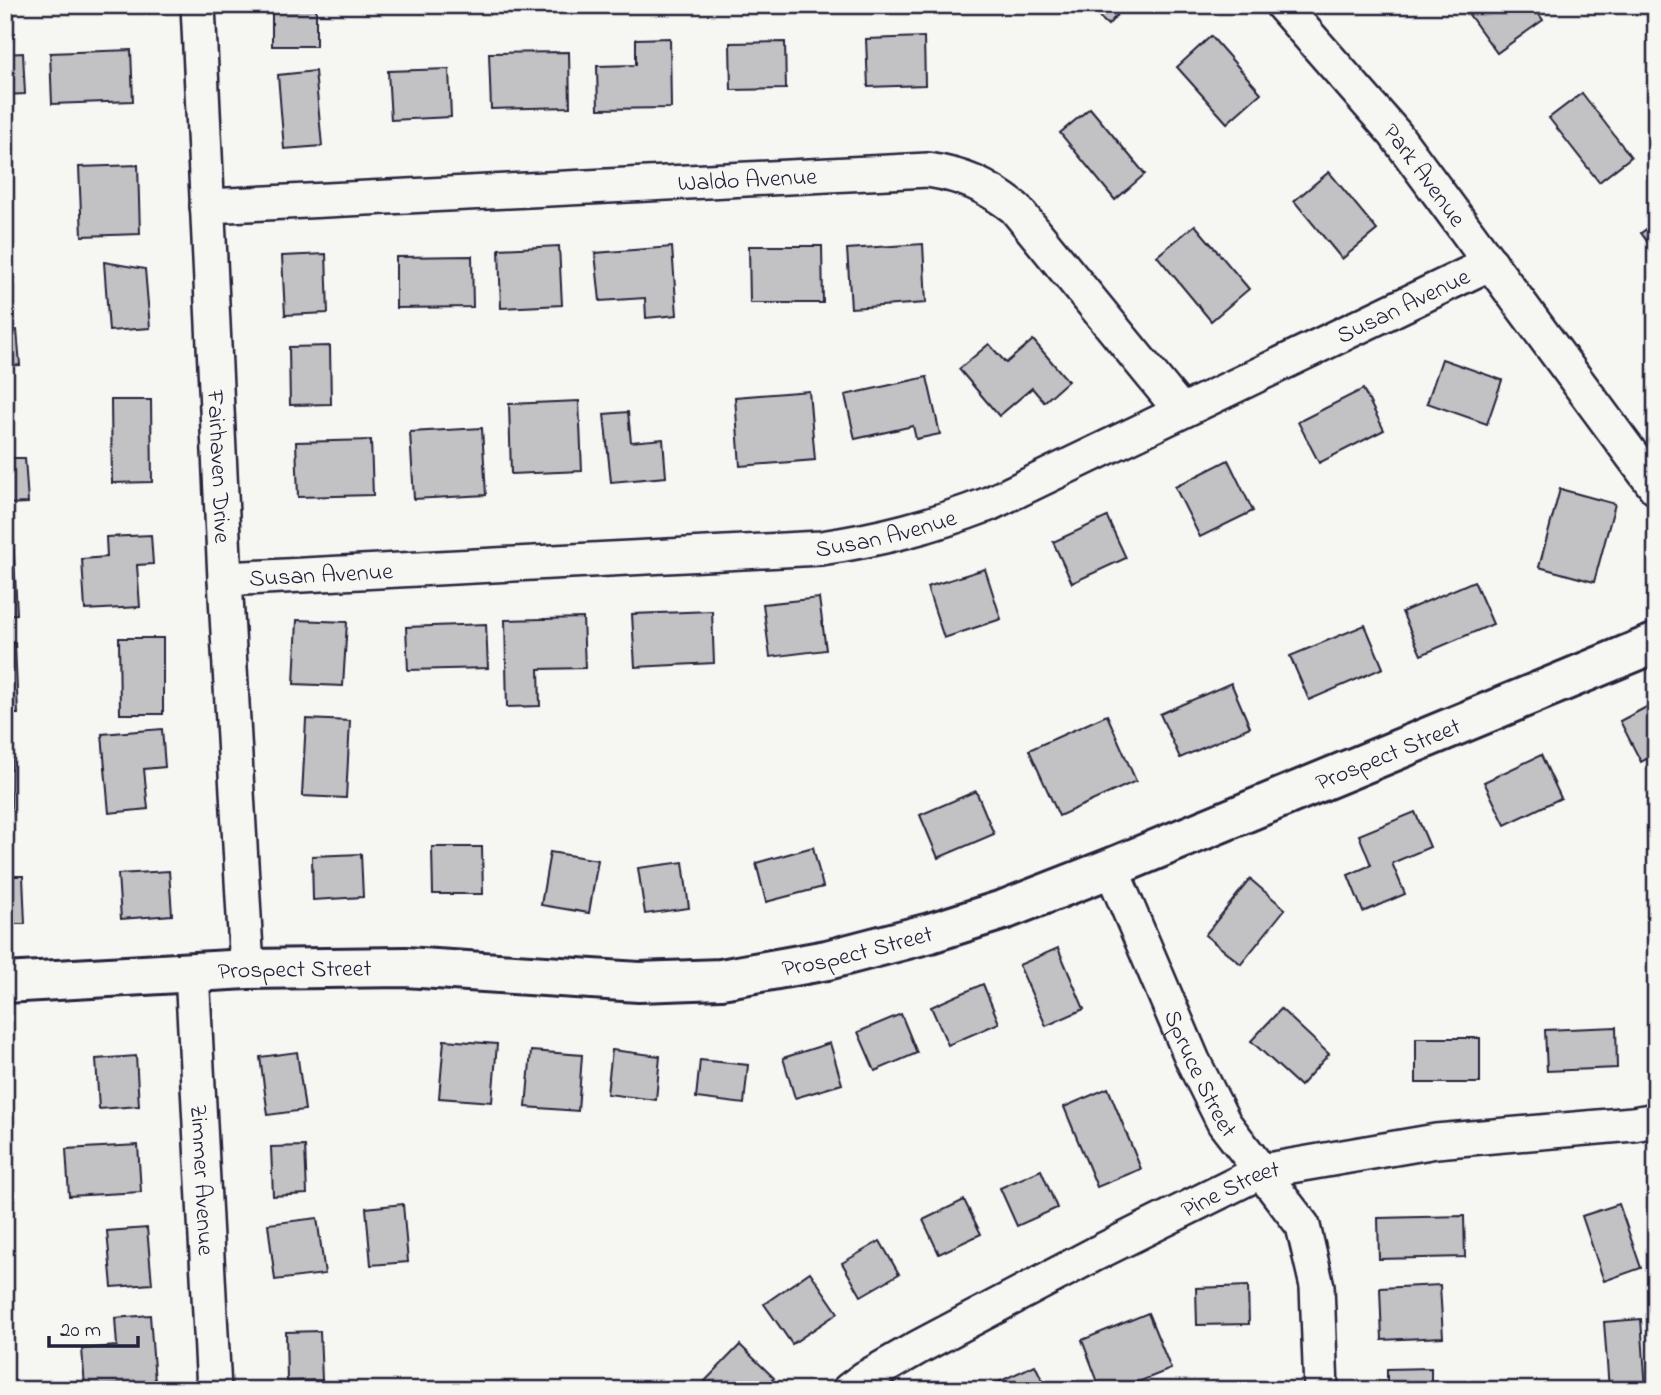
<svg xmlns="http://www.w3.org/2000/svg" width="1661" height="1395" font-family="'Indie Flower',sans-serif">
  <rect width="100%" height="100%" fill="#f6f6f2"/>
  <filter id="ink" filterUnits="userSpaceOnUse"><feTurbulence type="fractalNoise" baseFrequency=".0143" numOctaves="2"/><feDisplacementMap in="SourceGraphic" scale="14" xChannelSelector="R" yChannelSelector="G"/><feConvolveMatrix kernelMatrix="1 2 1 2 8 2 1 2 1" color-interpolation-filters="sRGB"/></filter>
  <g filter="url(#ink)">
    <g fill="#c2c2c4" stroke="#22223b" stroke-width="2">
      <rect x="272" y="5" width="44" height="41"/>
      <path d="M1086,5H1126L1108,25Z"/>
      <path d="M1462,5H1532L1543,20L1497,53Z"/>
      <path d="M1211,36L1261,93L1227,123L1177,67Z"/>
      <path d="M924,37L925,85L868,87L866,39Z"/>
      <path d="M670,38L671,108L598,109L597,66L636,65V39Z"/>
      <path d="M785,42L786,89L731,90L730,43Z"/>
      <path d="M131,50L133,101L52,104L50,53Z"/>
      <path d="M569,52L570,107L491,109L489,53Z"/>
      <path d="M23,53L25,94L5,95V54Z"/>
      <path d="M449,69L451,117L391,120L388,71Z"/>
      <path d="M315,71L322,146L284,149L278,75Z"/>
      <path d="M1582,93L1631,157L1599,182L1549,118Z"/>
      <path d="M1090,108L1145,174L1115,200L1060,133Z"/>
      <path d="M138,165L140,234L82,236L79,167Z"/>
      <path d="M1329,172L1377,230L1342,259L1294,201Z"/>
      <path d="M1656,222V254L1641,233Z"/>
      <path d="M1195,225L1249,289L1211,321L1157,256Z"/>
      <path d="M923,244L926,303L851,308L847,249Z"/>
      <path d="M559,246L562,305L501,308L499,249Z"/>
      <path d="M749,246H822L823,303H750Z"/>
      <path d="M672,247L677,315L646,318L645,298L600,301L595,253Z"/>
      <path d="M326,254L328,313L285,315L282,256Z"/>
      <path d="M472,256L473,307L396,308V257Z"/>
      <path d="M104,262L145,269L150,328L109,331Z"/>
      <path d="M17,330L20,365L5,366V331Z"/>
      <path d="M1033,340L1068,381L1044,402L1032,388L999,416L959,369L989,344L1006,363Z"/>
      <path d="M330,346L331,404L290,405L289,347Z"/>
      <path d="M1442,359L1502,380L1487,424L1427,403Z"/>
      <path d="M927,377L940,434L916,439L913,426L855,439L845,395Z"/>
      <path d="M1363,389L1384,430L1319,463L1298,422Z"/>
      <path d="M809,391L815,460L740,466L735,397Z"/>
      <path d="M111,400H151L152,482L112,483Z"/>
      <path d="M579,401L582,471L511,474L509,404Z"/>
      <path d="M628,412L631,442L663,439L666,477L611,482L604,414Z"/>
      <path d="M482,428L486,495L414,499L410,432Z"/>
      <path d="M5,431H9L11,458H25L28,503L5,504Z"/>
      <path d="M371,440L373,495L298,497L296,442Z"/>
      <path d="M1228,460L1253,511L1200,537L1175,487Z"/>
      <path d="M1560,489L1615,504L1594,582L1539,567Z"/>
      <path d="M1107,517L1126,558L1072,583L1053,542Z"/>
      <path d="M151,535L153,564L137,565L140,607L85,610L82,559L107,557L106,537Z"/>
      <path d="M13,536L17,614L5,615V537Z"/>
      <path d="M985,569L1001,619L944,638L927,587Z"/>
      <path d="M1474,581L1493,624L1421,655L1402,612Z"/>
      <path d="M819,598L826,650L770,657L763,604Z"/>
      <path d="M712,611L714,663L635,667L632,614Z"/>
      <path d="M583,618L585,668L539,669L540,706L507,707L505,620Z"/>
      <path d="M297,620L347,622L343,686L294,684Z"/>
      <path d="M486,624L488,668L408,670L406,627Z"/>
      <path d="M1365,625L1383,668L1309,700L1290,656Z"/>
      <path d="M119,638H163V714H120Z"/>
      <path d="M15,643L18,714H5V644Z"/>
      <path d="M1231,683L1250,727L1180,758L1160,714Z"/>
      <path d="M1656,702V754L1641,762L1620,721Z"/>
      <path d="M1107,715L1136,781L1059,816L1029,750Z"/>
      <path d="M306,719L350,721L346,798L302,796Z"/>
      <path d="M162,729L165,767L144,769L148,809L109,813L102,734Z"/>
      <path d="M5,746H12L11,819H5Z"/>
      <path d="M1541,755L1561,798L1505,825L1484,782Z"/>
      <path d="M976,791L994,834L938,858L920,815Z"/>
      <path d="M1415,812L1430,847L1392,863L1405,894L1363,912L1348,875L1371,865L1359,835Z"/>
      <path d="M432,847H482L483,894H433Z"/>
      <path d="M813,847L823,887L766,902L756,863Z"/>
      <path d="M550,852L598,860L589,913L541,905Z"/>
      <path d="M361,854L363,897L313,900L312,856Z"/>
      <path d="M683,862L689,908L645,914L638,868Z"/>
      <path d="M169,871L172,915L121,919L118,874Z"/>
      <path d="M5,876H23L25,924H5Z"/>
      <path d="M1250,879L1285,909L1241,964L1205,935Z"/>
      <path d="M1058,948L1084,1009L1046,1026L1019,965Z"/>
      <path d="M983,984L999,1023L948,1045L931,1007Z"/>
      <path d="M1281,1009L1329,1054L1300,1086L1251,1041Z"/>
      <path d="M901,1014L917,1053L875,1071L858,1032Z"/>
      <path d="M1616,1027L1617,1068L1547,1071L1545,1030Z"/>
      <rect x="1416" y="1038" width="64" height="45"/>
      <path d="M444,1040L497,1044L492,1102L439,1098Z"/>
      <path d="M830,1043L842,1084L795,1098L783,1058Z"/>
      <path d="M612,1050L660,1056L656,1100L607,1094Z"/>
      <path d="M531,1051L582,1055L578,1111L526,1107Z"/>
      <path d="M297,1052L305,1110L268,1115L260,1057Z"/>
      <path d="M136,1056L139,1106L99,1109L96,1059Z"/>
      <path d="M700,1060L748,1065L744,1104L696,1098Z"/>
      <path d="M1108,1088L1141,1169L1097,1187L1064,1107Z"/>
      <path d="M138,1145L141,1192L69,1196L66,1149Z"/>
      <path d="M305,1146L307,1194L273,1196L271,1147Z"/>
      <path d="M1041,1170L1057,1208L1017,1226L1000,1188Z"/>
      <path d="M964,1200L981,1234L939,1254L923,1220Z"/>
      <path d="M403,1204L408,1262L371,1265L366,1208Z"/>
      <path d="M1619,1204L1641,1268L1604,1281L1582,1216Z"/>
      <path d="M1464,1216L1465,1257L1379,1259L1378,1218Z"/>
      <path d="M317,1218L325,1274L275,1280L268,1224Z"/>
      <path d="M147,1228L152,1284L112,1287L107,1231Z"/>
      <path d="M880,1241L899,1274L861,1296L842,1263Z"/>
      <path d="M810,1272L838,1313L792,1344L764,1304Z"/>
      <path d="M1440,1285L1443,1337L1382,1340L1380,1288Z"/>
      <path d="M1248,1286L1249,1324L1197,1325L1196,1288Z"/>
      <path d="M1148,1313L1171,1369L1118,1390H1101L1082,1340Z"/>
      <path d="M150,1315L155,1382L85,1387L82,1349L117,1346L115,1318Z"/>
      <path d="M1641,1319L1646,1390H1609L1604,1322Z"/>
      <path d="M320,1331L322,1380L287,1381L286,1332Z"/>
      <path d="M740,1345L774,1378L763,1390H713L705,1381Z"/>
      <path d="M1035,1365L1047,1390H994L992,1385Z"/>
      <path d="M1431,1368V1390H1387V1369Z"/>
    </g>
    <g fill="none" stroke-linecap="round" stroke-linejoin="round">
      <defs>
        <g id="street">
          <path id="s1" d="M198,5L225,579L247,969"/>
          <path id="s2" d="M1282,5L1395,134L1656,488"/>
          <path id="s3" d="M207,206L928,170C965,176 985,185 1015,208L1181,411"/>
          <path id="s4" d="M225,579L821,548C882,539 931,526 989,504L1491,263"/>
          <path id="s5" d="M1111,868L1193,1061L1224,1123L1303,1226L1317,1286L1321,1390"/>
          <path id="s6" d="M192,972L214,1390"/>
          <path id="s7" d="M849,1390L865,1378L919,1347L1095,1254L1262,1171L1436,1141L1633,1124L1656,1120"/>
        </g>
        <g id="secondary">
          <path id="s8" d="M5,983L247,969L405,967L639,982L721,979L827,960L930,933L1006,909L1111,868L1656,643"/>
        </g>
      </defs>
      <use href="#street" stroke="#22223b" stroke-width="38"/>
      <use href="#secondary" stroke="#22223b" stroke-width="44"/>
      <use href="#street" stroke="#f6f6f2" stroke-width="33"/>
      <use href="#secondary" stroke="#f6f6f2" stroke-width="38"/>
    </g>
  </g>
  <g text-anchor="middle" stroke-width="5" stroke-linejoin="round" paint-order="stroke">
    <g font-size="24" fill="#22223b" stroke="#f6f6f2">
      <text dy="8" stroke="none"><textPath href="#s2" startOffset="222">Park Avenue</textPath></text>
      <text dy="8" stroke="none"><textPath href="#s3" startOffset="541">Waldo Avenue</textPath></text>
      <text dy="8" stroke="none"><textPath href="#s4" startOffset="1230">Susan Avenue</textPath></text>
      <text dy="8" stroke="none"><textPath href="#s1" startOffset="462">Fairhaven Drive</textPath></text>
      <text dy="8" stroke="none"><textPath href="#s4" startOffset="663">Susan Avenue</textPath></text>
      <text dy="8" stroke="none"><textPath href="#s4" startOffset="96">Susan Avenue</textPath></text>
      <text dy="8" stroke="none"><textPath href="#s8" startOffset="1423">Prospect Street</textPath></text>
      <text dy="8" stroke="none"><textPath href="#s8" startOffset="856">Prospect Street</textPath></text>
      <text dy="8" stroke="none"><textPath href="#s8" startOffset="290">Prospect Street</textPath></text>
      <text dy="8" stroke="none"><textPath href="#s5" startOffset="224">Spruce Street</textPath></text>
      <text dy="8" stroke="none"><textPath href="#s6" startOffset="208">Zimmer Avenue</textPath></text>
      <text dy="8" stroke="none"><textPath href="#s7" startOffset="432">Pine Street</textPath></text>
    </g>
  </g>
  <rect width="1661" height="1395" fill="none" stroke="#f6f6f2" stroke-width="28"/>
  <rect x="14" y="14" width="1633" height="1367" fill="none" stroke="#22223b" stroke-width="2.5" filter="url(#ink)"/>
  <path d="M49 1336v10h89v-10" fill="none" stroke="#22223b" stroke-width="3.5"/>
  <text x="60" y="1336" font-size="21" fill="#22223b" stroke="#f6f6f2" stroke-width="5" paint-order="stroke">20 m</text>
</svg>
